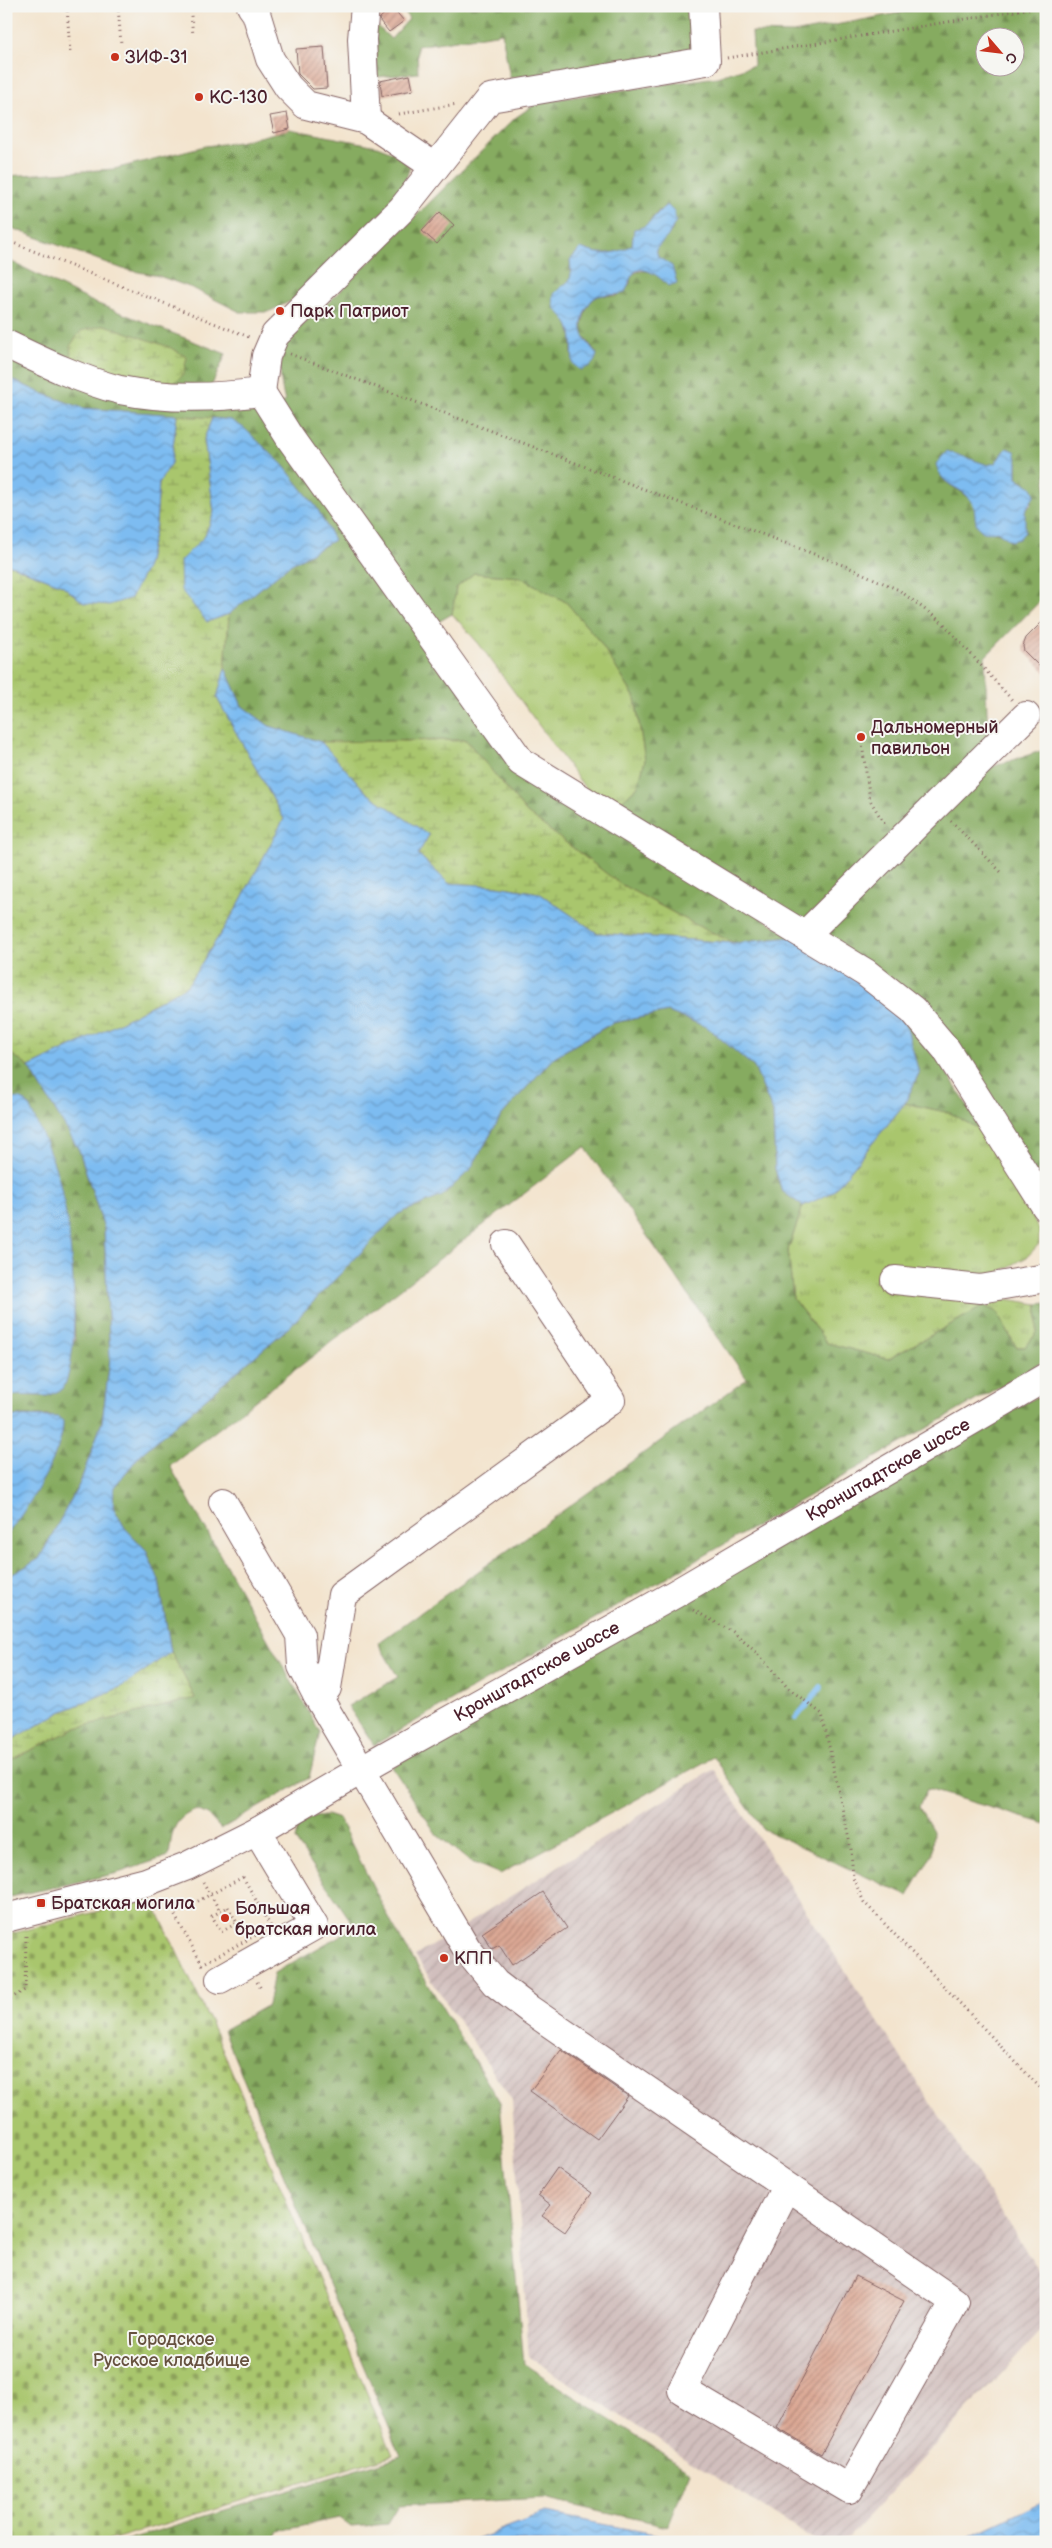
<svg xmlns="http://www.w3.org/2000/svg" width="1052" height="2548" font-family="'Balsamiq Sans',sans-serif">
  <defs>
    <pattern id="industrial-furrows" width="10" height="10" patternUnits="userSpaceOnUse" patternTransform="scale(1.25)"><rect width="10" height="10" fill="#d1bfbd"/><path d="M-1 1l2-2M0 10L10 0M9 11l2-2" fill="none" stroke="#b5a4a3"/></pattern>
    <pattern id="grass-tufts" width="24" height="20" patternUnits="userSpaceOnUse" patternTransform="scale(1.25)"><rect width="24" height="20" fill="#a9c66d"/><path d="M3 7l-1-3M5 7V3M7 7l1-3M15 17l-1-3M17 17v-4M19 17l1-3" fill="none" stroke="#8ca05a"/></pattern>
    <pattern id="forest-firs" width="22" height="20" patternUnits="userSpaceOnUse" patternTransform="scale(1.25)"><rect width="22" height="20" fill="#86ab60"/><path d="M5 1l3.5 6h-7zM16 11l3.5 6h-7z" fill="#708b4f"/></pattern>
    <pattern id="wetland-marsh" width="20" height="14" patternUnits="userSpaceOnUse" patternTransform="scale(1.25)"><rect width="20" height="14" fill="#a9c66d"/><path d="M1 5h8M5 5V1M11 12h8M15 12V8" fill="none" stroke="#8ca05a"/></pattern>
    <pattern id="cemetery-stones" width="16" height="16" patternUnits="userSpaceOnUse" patternTransform="scale(1.25)"><rect width="16" height="16" fill="#a9c66d"/><path d="M2 7V4a2 2 0 0 1 4 0v3zM10 15v-3a2 2 0 0 1 4 0v3z" fill="#8ca05a"/></pattern>
    <pattern id="water-waves" width="16" height="10" patternUnits="userSpaceOnUse" patternTransform="scale(1.25)"><rect width="16" height="10" fill="#7dbcf1"/><path d="M0 5q4-4 8 0t8 0" fill="none" stroke="#6898c3"/></pattern>
    <pattern id="building-hatch" width="6" height="6" patternUnits="userSpaceOnUse" patternTransform="scale(1.25)"><rect width="6" height="6" fill="#dba894"/><path d="M-1 1l2-2M0 6l6-6M5 7l2-2" fill="none" stroke="#b48879"/></pattern>
  </defs>
  <rect width="100%" height="100%" fill="#f6f6f2"/>
  <filter id="ink" filterUnits="userSpaceOnUse"><feTurbulence type="fractalNoise" baseFrequency=".02" numOctaves="2"/><feDisplacementMap in="SourceGraphic" scale="10" xChannelSelector="R" yChannelSelector="G"/><feConvolveMatrix kernelMatrix="1 2 1 2 8 2 1 2 1" color-interpolation-filters="sRGB"/></filter>
  <filter id="wash" filterUnits="userSpaceOnUse"><feTurbulence type="fractalNoise" baseFrequency=".0096" numOctaves="4" result="noise"/><feDisplacementMap in="SourceGraphic" scale="20" xChannelSelector="R" yChannelSelector="G"/><feGaussianBlur stdDeviation="1.12" result="paint"/><feColorMatrix in="noise" values="0 0 0 0 0 0 0 0 0 0 0 0 0 0 0 0 0 1.4 0 .05"/><feComposite in="paint" operator="in"/></filter>
  <g filter="url(#wash)">
    <rect width="100%" height="100%" fill="#f3e4ce"/>
    <path fill="url(#industrial-furrows)" d="M714,1769L1046,2281V2319L1041,2331L849,2537L833,2542H817L529,2357L512,2100L415,1956Z"/>
    <g fill="url(#grass-tufts)" stroke="#7a724c">
      <path d="M474,573L520,577L566,602L600,642L635,698L645,760L638,786L613,809L585,788L479,644L452,614L456,588Z"/>
      <path d="M905,1103L950,1113L984,1132L1039,1229V1244L1027,1257L984,1280L1000,1298L1038,1304L1037,1333L1025,1347H1016L997,1312L984,1306L888,1359L827,1343L793,1299L788,1250L803,1206L833,1192Z"/>
    </g>
    <g fill="url(#forest-firs)" stroke="#686546" fill-rule="evenodd">
      <path d="M401,6H687L693,54L510,78L502,33L417,46L418,73L377,77L375,24L391,39L409,19Z"/>
      <path d="M936,6H1046V595L985,657L988,739L803,924L613,809L638,786L645,760L635,698L600,642L566,602L520,577L474,573L456,588L452,614L431,626L518,766L793,937L734,943L696,925L620,884L527,813L466,740L321,742L269,726L242,706L225,668L229,614L288,566L334,540L317,508L283,465L231,420L83,408L41,393L6,377V259L93,302L226,354L211,387L221,402L250,410L285,402C279,377 277,358 292,335C297,326 311,318 319,312L515,118L538,102L717,77L754,65L752,32L793,33ZM984,38H1014V68H984ZM659,210L673,229L656,249L658,257L672,266L668,286C658,273 646,266 631,275L630,284L617,296L600,295L592,300L587,307L582,324V333L597,354L572,356V339L560,288C574,282 571,273 570,260L581,248C598,256 616,255 632,245L634,229C648,228 652,221 659,210ZM1007,448L1017,459V478L1024,482L1032,503L1025,511L1011,541L997,531C969,537 981,516 972,502C966,492 952,488 944,480L979,464L988,465L995,463Z"/>
      <path d="M290,129L377,146L400,155L410,167L404,184L389,206L293,300L268,312H240L192,288L159,276L123,269L6,226V176L114,169L205,146L239,142Z"/>
      <path d="M1041,751L1046,752V1193L948,1042L817,934L982,770Z"/>
      <path d="M878,995L909,1013L984,1132L950,1113L905,1103L919,1073Z"/>
      <path d="M668,1012L707,1027L754,1067L773,1112L775,1169L782,1191L803,1206L788,1250L793,1299L827,1343L888,1359L984,1306L997,1312L1016,1347H1025L1037,1333L1038,1304L1046,1303V1360L374,1745L348,1706L398,1677L378,1643L747,1379L585,1147L170,1466L320,1732L309,1778L221,1829L208,1815L197,1810C172,1818 172,1833 169,1856L118,1873L6,1898V1762L76,1728L195,1698L171,1652L159,1581L146,1550L125,1528L113,1507L114,1487L141,1454L289,1327L398,1214L442,1196L470,1170L501,1116L554,1057L613,1023Z"/>
      <path d="M6,1050L29,1067L79,1150L104,1228L110,1359L102,1422L80,1483L39,1559L6,1578V1536L35,1493L58,1445L63,1428L51,1416H6V1395L47,1396L75,1340L73,1286L66,1223L11,1100L6,1107Z"/>
      <path d="M1046,1391V1824L927,1789L919,1807L933,1831L932,1854L908,1896L763,1829L714,1757L500,1874L469,1861L437,1835L392,1767Z"/>
      <path d="M327,1815L339,1819L393,1926L500,2103L524,2364L690,2471L668,2526L544,2498L399,2506L388,2524L351,2527L339,2518L279,2531L273,2542H121L401,2456L223,2030L268,2005L274,1973L355,1927L295,1840L298,1826L310,1818Z"/>
    </g>
    <g fill="url(#wetland-marsh)" stroke="#7a724c">
      <path d="M105,325L169,347L187,357L183,375L172,384L116,377L72,364L70,346L81,331Z"/>
      <path d="M177,415L212,418L204,439L214,512L205,536L180,561L207,622L229,614L225,668L217,698L284,819L235,911L187,986L110,1028L29,1067L6,1050V563L62,585L84,603L147,566L156,524L159,483L171,463Z"/>
      <path d="M466,740L527,813L620,884L696,925L734,943L597,933L539,893L497,886L448,883L418,854L429,835L367,793L321,742Z"/>
      <path d="M171,1652L195,1698L76,1728L6,1762V1743L61,1712L123,1686Z"/>
    </g>
    <path fill="url(#cemetery-stones)" stroke="#7a724c" d="M151,1898L217,2036L393,2455L104,2542H6V1935Z"/>
    <g fill="url(#water-waves)" stroke="#646e8e">
      <path d="M667,205L674,212L676,221L668,236L656,249L658,257L672,266L677,283L668,286C661,277 639,260 631,277C629,282 628,287 625,292C616,297 607,293 598,296C586,301 579,323 583,334C586,342 592,348 597,354C595,364 590,367 580,370L573,364C571,350 575,334 566,321C559,310 551,310 554,294C569,278 573,286 570,260L581,248C598,256 616,255 632,245L634,229C651,228 654,213 667,205Z"/>
      <path d="M6,377L41,393L83,408L177,415L171,463L159,483L156,524L147,566L131,598L109,605L84,603L62,585L6,563Z"/>
      <path d="M212,418L231,420L244,428L283,465L317,508L334,540L288,566L229,614L207,622L181,590L180,561L205,536L214,512L204,439Z"/>
      <path d="M1007,448L1015,451L1017,459V478L1032,487L1035,495L1025,511V532L1019,539L1011,541L997,531C992,532 986,534 982,531C972,524 977,511 972,502C962,485 942,489 936,464L947,451L988,465L995,463Z"/>
      <path d="M225,668L242,706L269,726L321,742L367,793L429,835L418,854L448,883L497,886L539,893L597,933L734,943L793,937L878,995L906,1025L919,1073L905,1103L833,1192L803,1206L782,1191L775,1169L773,1112L754,1067L707,1027L668,1012L612,1023L554,1057L501,1116L470,1170L442,1196L398,1214L289,1327L141,1454L114,1487L113,1507L125,1528L146,1550L159,1581L171,1652L123,1686L61,1712L6,1743V1578L39,1559L80,1483L102,1422L110,1359L104,1228L79,1150L29,1067L110,1028L187,986L235,911L284,819L217,698Z"/>
      <path d="M17,1098L24,1100L29,1106C39,1128 50,1150 57,1173C71,1217 84,1349 63,1389L47,1396L6,1395V1107L11,1100Z"/>
      <path d="M6,1416L58,1417L63,1421C65,1451 25,1512 6,1536Z"/>
      <path d="M1046,2499V2542H958L1044,2501Z"/>
      <path d="M545,2513L696,2542H476V2539Z"/>
    </g>
    <g fill="none" stroke-linecap="round" stroke-linejoin="round">
      <path stroke="#7dbcf1" stroke-width="5.5" d="M796,1718L821,1687"/>
    </g>
    <g id="blocks">
      <g fill="url(#building-hatch)">
        <path d="M392,7L404,21L389,32L379,20L380,18Z"/>
        <path d="M324,47L327,88L313,89L298,74L296,49Z"/>
        <path d="M410,75L413,90L382,96L380,81Z"/>
        <path d="M287,113L290,129L274,133L270,116Z"/>
        <path d="M440,212L454,225L437,244L422,231Z"/>
        <path d="M1046,618V673L1024,651L1023,646L1026,638Z"/>
        <path d="M543,1892L567,1928L512,1965L499,1945L492,1949L482,1933Z"/>
        <path d="M561,2050L628,2096L597,2139L530,2091Z"/>
        <path d="M557,2168L592,2193L565,2232L542,2216L551,2205L538,2195Z"/>
        <path d="M855,2276L904,2301L821,2454L777,2428Z"/>
      </g>
    </g>
  </g>
  <g filter="url(#ink)">
    <use href="#blocks" fill-opacity="0" stroke="#856464" stroke-width="1"/>
    <g fill="none" stroke-linecap="round" stroke-linejoin="round">
      <defs>
        <g id="minor">
          <path d="M251,6L256,13L270,59L288,87L306,105L366,120L435,167"/>
          <path d="M365,6L362,39L366,120"/>
          <path d="M6,344C41,361 83,381 120,390C164,399 216,398 261,392L290,438L521,762L866,973L913,1010L946,1049L1046,1207"/>
          <path d="M261,392L266,356L275,335L402,209L490,98L706,61L703,6"/>
          <path d="M805,935L1026,716"/>
          <path d="M506,1244L611,1400L342,1595L327,1688L317,1695L467,1949L495,1983L529,2009L955,2302L849,2489L682,2390L786,2187"/>
          <path d="M895,1280L980,1289L1046,1278"/>
          <path d="M223,1502L300,1635L302,1666L317,1695"/>
          <path id="s1" d="M6,1918L146,1882L187,1866L257,1831L378,1760L675,1594L1046,1377"/>
          <path d="M220,1979L314,1926L257,1831"/>
        </g>
      </defs>
      <use href="#minor" stroke="#856464" stroke-width="30"/>
      <g stroke="#856464" stroke-width="3" stroke-dasharray="1 4" stroke-linecap="butt">
        <path d="M67,6L70,53"/>
        <path d="M118,6L121,44"/>
        <path d="M190,6L193,35"/>
        <path d="M727,58L1045,6"/>
        <path d="M399,114L457,104"/>
        <path d="M6,240L249,337"/>
        <path d="M290,354L848,567L899,590L944,624L1012,700"/>
        <path d="M861,737L870,800L885,825"/>
        <path d="M951,821L1003,874"/>
        <path d="M693,1610L733,1632L757,1653L787,1687L822,1714L851,1849L853,1878L864,1902L1046,2094"/>
        <path d="M243,1877L271,1927L202,1964L174,1914Z"/>
        <path d="M203,1882L220,1911"/>
        <path d="M228,1907L237,1923L221,1932L212,1916Z"/>
        <path d="M257,1982L262,1990"/>
        <path d="M6,2001L25,1990L26,1935"/>
      </g>
      <use href="#minor" stroke="#fff" stroke-width="28"/>
    </g>
  </g>
  <g fill="#c8321e" stroke="#f6f6f2" stroke-width="2">
    <circle cx="115" cy="57" r="5"/>
    <circle cx="199" cy="97" r="5"/>
    <circle cx="280" cy="311" r="5"/>
    <circle cx="861" cy="737" r="5"/>
    <rect x="36" y="1898" width="10" height="10" rx="2.5"/>
    <circle cx="225" cy="1918" r="5"/>
    <circle cx="444" cy="1958" r="5"/>
  </g>
  <g text-anchor="middle" stroke-width="4" stroke-linejoin="round" paint-order="stroke">
    <g font-size="18" fill="#4a1f2b" stroke="#f6f6f2" text-anchor="start">
      <text x="125" y="63">ЗИФ-31</text>
      <text x="209" y="103">КС-130</text>
      <text x="290" y="317">Парк Патриот</text>
      <text x="871" y="733">Дальномерный<tspan x="871" dy="21">павильон</tspan></text>
      <text x="51" y="1909">Братская могила</text>
      <text x="235" y="1914">Большая<tspan x="235" dy="21">братская могила</tspan></text>
      <text x="454" y="1964">КПП</text>
    </g>
    <g font-size="18" fill="#4a1f2b" stroke="#f6f6f2">
      <text dy="6" stroke="none"><textPath href="#s1" startOffset="994">Кронштадтское шоссе</textPath></text>
      <text dy="6" stroke="none"><textPath href="#s1" startOffset="589">Кронштадтское шоссе</textPath></text>
    </g>
    <g font-size="18" fill="#66513f" stroke="#f6f6f2">
      <text x="171" y="2345">Городское<tspan x="171" dy="21">Русское кладбище</tspan></text>
    </g>
  </g>
  <rect width="1052" height="2548" fill="none" stroke="#f6f6f2" stroke-width="25"/>
  <g transform="translate(1000 52) rotate(118)"><circle r="24" fill="#f6f6f2" stroke="#b1a0a2"/>
  <path d="M0-4L9 19L0 12L-9 19Z" fill="#c8321e"/>
  <text y="-8" font-size="14" font-weight="bold" text-anchor="middle" fill="#4a1f2b">С</text>
  </g>
</svg>
